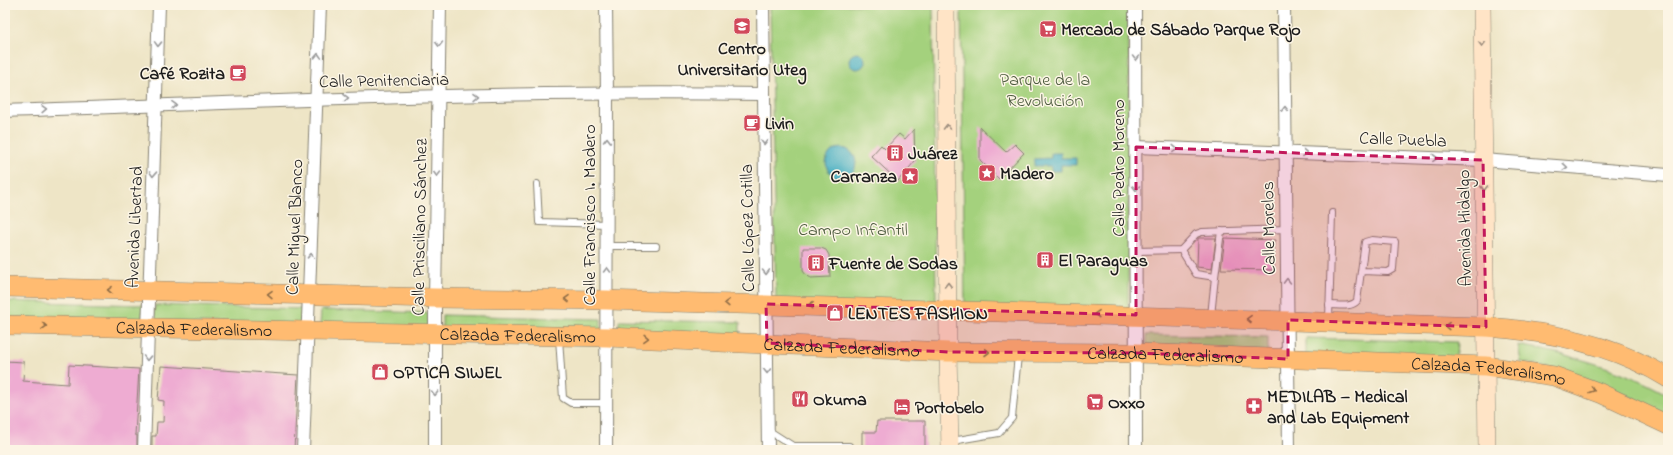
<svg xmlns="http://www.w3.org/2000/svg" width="1673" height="455" font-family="'Indie Flower',sans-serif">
  <rect width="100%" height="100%" fill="#fcf5e5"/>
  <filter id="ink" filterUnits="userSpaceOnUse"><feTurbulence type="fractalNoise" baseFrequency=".025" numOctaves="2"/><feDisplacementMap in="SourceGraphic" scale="8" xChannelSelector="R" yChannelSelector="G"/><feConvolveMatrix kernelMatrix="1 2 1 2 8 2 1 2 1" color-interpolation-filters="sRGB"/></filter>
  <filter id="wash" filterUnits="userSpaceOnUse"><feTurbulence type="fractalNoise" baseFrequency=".012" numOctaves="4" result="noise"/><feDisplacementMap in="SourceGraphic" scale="16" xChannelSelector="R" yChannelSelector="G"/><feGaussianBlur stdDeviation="0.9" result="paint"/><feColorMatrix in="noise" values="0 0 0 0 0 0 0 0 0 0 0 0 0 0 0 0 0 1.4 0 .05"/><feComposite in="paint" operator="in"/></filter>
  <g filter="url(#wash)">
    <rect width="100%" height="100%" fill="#eee5c6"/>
    <g fill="#a4d17d" stroke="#60764c">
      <path d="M770,5H933L936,306L776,302Z"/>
      <path d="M961,5H1129L1128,311L965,307Z"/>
      <path d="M5,301L143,305L142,322L5,318Z"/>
      <path d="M155,305L307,309L306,326L154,322Z"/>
      <path d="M321,310L430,313L429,330L320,326Z"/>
      <path d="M442,315L601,319V335L442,331Z"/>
      <path d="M619,320L740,322V339L619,335Z"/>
      <path d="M1146,335L1268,337V353L1146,351Z"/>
      <path d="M1306,338L1457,342L1456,358L1306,355Z"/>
      <path d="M1518,345C1571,355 1621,368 1668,395V416C1622,389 1573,373 1521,362Z"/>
    </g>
    <g fill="#41acc1" stroke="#2e646e">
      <circle cx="857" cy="61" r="8"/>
      <circle cx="841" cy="163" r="15"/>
      <path d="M1051,153H1061V158H1076V165H1061V171H1051V166H1034V159L1051,158Z"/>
    </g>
    <g id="blocks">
      <g fill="#eeacd2">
        <path d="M980,127L1006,152L1015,144L1024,153L999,179L980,160Z"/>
        <path d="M914,129L915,161L898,181L871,156L881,145L885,149L899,134L905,139Z"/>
        <path d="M1198,238H1216L1212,269L1197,267Z"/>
        <path d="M1225,238L1275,240L1274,270L1221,269Z"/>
        <path d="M803,248H821L826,250L829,255L830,277L811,278L806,275L803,271Z"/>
        <circle cx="1045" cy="260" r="6"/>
        <path d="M5,361L24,362L23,381L68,384L69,365L139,369L135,435H137V450H5Z"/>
        <path d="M161,366L298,375L294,450H152V436H156L157,422H163L164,401L158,400Z"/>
        <path d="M877,421H925V450H862V432H876Z"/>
      </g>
    </g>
  </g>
  <g filter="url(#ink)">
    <use href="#blocks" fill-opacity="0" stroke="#858071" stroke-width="1"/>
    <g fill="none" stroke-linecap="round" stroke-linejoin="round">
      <defs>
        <g id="service">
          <path d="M537,184L539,222L607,224"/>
          <path d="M607,246H656"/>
          <path d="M1181,250L1196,274L1215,277L1211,316"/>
          <path d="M1136,251L1181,250L1196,234L1202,232L1287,229"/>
          <path d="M1215,277L1221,231"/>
          <path d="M1329,305C1338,305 1351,308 1357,301L1365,242L1372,240L1395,242L1393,269L1388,272L1362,271"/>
          <path d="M1329,320L1332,213"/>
          <path d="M559,338L563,398L571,403H607"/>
          <path d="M768,430L793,446H849"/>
          <path d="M952,441L999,433L1012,418L1018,355"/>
        </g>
        <g id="minor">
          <path d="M606,5L607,94L606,450"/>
          <path d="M763,5L768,450"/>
          <path d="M1135,5L1136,450"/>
          <path d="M1284,5L1289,450"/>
          <path d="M5,111C258,102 510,90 763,94"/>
          <path d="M1136,147L1483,160L1668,175"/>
          <path d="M144,450L159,5"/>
          <path d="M303,450L320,5"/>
          <path d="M435,450V298L440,5"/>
        </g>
        <g id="secondary">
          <path d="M946,5L948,352L950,450"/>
          <path d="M1482,5L1487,450"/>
        </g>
        <g id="primary">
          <path d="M5,287L435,298L606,300L1486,327C1549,331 1613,344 1668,378"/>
          <path id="s1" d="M5,325L607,337L948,352L1136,353L1486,366L1554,376L1600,393L1668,425"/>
        </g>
      </defs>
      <use href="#service" stroke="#858071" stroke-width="8"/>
      <use href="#minor" stroke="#858071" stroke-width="14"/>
      <use href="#secondary" stroke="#858071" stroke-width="18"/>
      <use href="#primary" stroke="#858071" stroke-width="20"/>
      <use href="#service" stroke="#fff" stroke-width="6"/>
      <use href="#minor" stroke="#fff" stroke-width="12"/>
      <use href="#secondary" stroke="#ffe4c6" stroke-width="17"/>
      <use href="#primary" stroke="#ffbb71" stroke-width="19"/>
    </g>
    <defs><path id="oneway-chevron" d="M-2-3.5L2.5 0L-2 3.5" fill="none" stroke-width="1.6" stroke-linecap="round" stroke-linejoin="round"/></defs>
    <g stroke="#999">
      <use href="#oneway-chevron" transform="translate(158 44) rotate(92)"/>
      <use href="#oneway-chevron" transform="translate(439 44) rotate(91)"/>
      <use href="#oneway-chevron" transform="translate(318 56) rotate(-88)"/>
      <use href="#oneway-chevron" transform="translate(1136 58) rotate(90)"/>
      <use href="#oneway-chevron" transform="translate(476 96) rotate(-1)"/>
      <use href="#oneway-chevron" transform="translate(346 98) rotate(-1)"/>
      <use href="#oneway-chevron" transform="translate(174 105) rotate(-2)"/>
      <use href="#oneway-chevron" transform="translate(44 109) rotate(-2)"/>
      <use href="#oneway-chevron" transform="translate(1285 109) rotate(-91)"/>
      <use href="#oneway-chevron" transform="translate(607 140) rotate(-90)"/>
      <use href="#oneway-chevron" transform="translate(764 142) rotate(89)"/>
      <use href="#oneway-chevron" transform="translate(1175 149) rotate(2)"/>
      <use href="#oneway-chevron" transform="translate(1305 153) rotate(2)"/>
      <use href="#oneway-chevron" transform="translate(1435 158) rotate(2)"/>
      <use href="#oneway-chevron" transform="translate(1565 167) rotate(5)"/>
      <use href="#oneway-chevron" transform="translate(153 174) rotate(92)"/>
      <use href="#oneway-chevron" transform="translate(437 174) rotate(91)"/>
      <use href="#oneway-chevron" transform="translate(1136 188) rotate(90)"/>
      <use href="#oneway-chevron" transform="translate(311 256) rotate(-88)"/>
      <use href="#oneway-chevron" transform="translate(607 270) rotate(-90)"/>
      <use href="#oneway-chevron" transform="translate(766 272) rotate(89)"/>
      <use href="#oneway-chevron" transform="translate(1287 281) rotate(-91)"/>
      <use href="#oneway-chevron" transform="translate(147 358) rotate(92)"/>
      <use href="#oneway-chevron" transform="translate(767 371) rotate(89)"/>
      <use href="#oneway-chevron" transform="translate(435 393) rotate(90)"/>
    </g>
    <g stroke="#998a7a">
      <use href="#oneway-chevron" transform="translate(1482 44) rotate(89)"/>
      <use href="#oneway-chevron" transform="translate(947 127) rotate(-90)"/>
      <use href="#oneway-chevron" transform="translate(1484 188) rotate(89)"/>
      <use href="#oneway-chevron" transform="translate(948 285) rotate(-90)"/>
    </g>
    <g stroke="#8e6c46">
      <use href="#oneway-chevron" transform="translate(110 290) rotate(-178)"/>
      <use href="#oneway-chevron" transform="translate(270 294) rotate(-179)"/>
      <use href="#oneway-chevron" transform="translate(567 299) rotate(-179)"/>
      <use href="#oneway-chevron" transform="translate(727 303) rotate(-178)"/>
      <use href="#oneway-chevron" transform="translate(811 305) rotate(-178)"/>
      <use href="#oneway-chevron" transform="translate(1097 314) rotate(-178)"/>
      <use href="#oneway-chevron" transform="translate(1249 319) rotate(-178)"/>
      <use href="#oneway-chevron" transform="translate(44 326) rotate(1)"/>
      <use href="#oneway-chevron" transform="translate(1447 326) rotate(-178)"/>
      <use href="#oneway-chevron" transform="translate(646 338) rotate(2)"/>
      <use href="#oneway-chevron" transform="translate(987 352)"/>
      <use href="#oneway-chevron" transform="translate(1592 390) rotate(20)"/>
    </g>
  </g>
  <path fill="#c2185b" fill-opacity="0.2" stroke="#c2185b" stroke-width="3" stroke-dasharray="8 5" stroke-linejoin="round" d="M1136,147L1483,160L1486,327L1288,320V359L1136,353L948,352L767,343L766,304L1136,315Z"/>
  <defs>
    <symbol id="university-square" viewBox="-11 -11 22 22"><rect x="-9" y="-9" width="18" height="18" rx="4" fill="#d1495b" stroke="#fcf5e5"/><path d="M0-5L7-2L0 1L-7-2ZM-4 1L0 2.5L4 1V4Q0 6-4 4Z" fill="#fff"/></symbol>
    <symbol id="supermarket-square" viewBox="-11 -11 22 22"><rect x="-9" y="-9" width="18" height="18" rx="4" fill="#d1495b" stroke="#fcf5e5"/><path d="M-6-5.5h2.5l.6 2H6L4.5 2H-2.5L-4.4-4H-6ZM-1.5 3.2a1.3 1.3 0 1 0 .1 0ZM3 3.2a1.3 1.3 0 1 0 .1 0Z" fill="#fff"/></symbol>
    <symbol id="cafe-square" viewBox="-11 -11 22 22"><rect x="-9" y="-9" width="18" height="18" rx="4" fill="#d1495b" stroke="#fcf5e5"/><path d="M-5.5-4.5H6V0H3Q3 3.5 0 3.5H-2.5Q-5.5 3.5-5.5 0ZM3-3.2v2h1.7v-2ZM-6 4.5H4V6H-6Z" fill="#fff"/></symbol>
    <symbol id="building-square" viewBox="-11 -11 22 22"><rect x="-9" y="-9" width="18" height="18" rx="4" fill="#d1495b" stroke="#fcf5e5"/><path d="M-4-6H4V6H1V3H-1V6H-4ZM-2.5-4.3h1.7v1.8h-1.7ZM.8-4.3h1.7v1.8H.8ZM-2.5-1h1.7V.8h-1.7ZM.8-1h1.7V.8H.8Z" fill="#fff"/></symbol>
    <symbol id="sight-square" viewBox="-11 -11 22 22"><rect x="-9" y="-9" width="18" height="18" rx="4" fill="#d1495b" stroke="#fcf5e5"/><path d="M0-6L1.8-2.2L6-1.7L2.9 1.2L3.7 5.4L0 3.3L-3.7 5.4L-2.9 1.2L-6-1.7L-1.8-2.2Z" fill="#fff"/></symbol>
    <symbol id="shop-square" viewBox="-11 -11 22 22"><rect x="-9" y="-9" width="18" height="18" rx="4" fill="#d1495b" stroke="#fcf5e5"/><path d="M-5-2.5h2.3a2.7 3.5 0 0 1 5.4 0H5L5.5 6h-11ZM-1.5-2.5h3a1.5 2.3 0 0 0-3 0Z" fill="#fff"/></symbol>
    <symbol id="restaurant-square" viewBox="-11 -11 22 22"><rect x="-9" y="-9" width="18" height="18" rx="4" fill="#d1495b" stroke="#fcf5e5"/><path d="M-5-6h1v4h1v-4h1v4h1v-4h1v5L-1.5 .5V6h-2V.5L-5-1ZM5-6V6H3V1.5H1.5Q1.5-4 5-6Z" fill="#fff"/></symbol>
    <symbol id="pharmacy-square" viewBox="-11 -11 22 22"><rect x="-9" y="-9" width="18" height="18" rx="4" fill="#d1495b" stroke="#fcf5e5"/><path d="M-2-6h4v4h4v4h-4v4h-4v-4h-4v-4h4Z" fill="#fff"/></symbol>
    <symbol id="hotel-square" viewBox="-11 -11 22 22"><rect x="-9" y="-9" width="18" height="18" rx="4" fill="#d1495b" stroke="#fcf5e5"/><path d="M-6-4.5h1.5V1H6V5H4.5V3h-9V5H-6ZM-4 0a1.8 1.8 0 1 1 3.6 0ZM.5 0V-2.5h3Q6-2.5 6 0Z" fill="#fff"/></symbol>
  </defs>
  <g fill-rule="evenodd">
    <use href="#university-square" x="732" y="16" width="20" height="20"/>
    <use href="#supermarket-square" x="1038" y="19" width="20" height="20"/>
    <use href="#cafe-square" x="228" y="63" width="20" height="20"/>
    <use href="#cafe-square" x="742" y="113" width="20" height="20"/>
    <use href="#building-square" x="885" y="143" width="20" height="20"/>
    <use href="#sight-square" x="977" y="163" width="20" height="20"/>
    <use href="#sight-square" x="900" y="166" width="20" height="20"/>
    <use href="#building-square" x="1035" y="250" width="20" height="20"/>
    <use href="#building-square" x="806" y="253" width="20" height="20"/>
    <use href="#shop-square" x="825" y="303" width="20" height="20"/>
    <use href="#shop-square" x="370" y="362" width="20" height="20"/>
    <use href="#restaurant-square" x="790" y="389" width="20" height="20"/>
    <use href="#supermarket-square" x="1085" y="392" width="20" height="20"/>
    <use href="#pharmacy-square" x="1244" y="396" width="20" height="20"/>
    <use href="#hotel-square" x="892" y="397" width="20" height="20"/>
  </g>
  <g text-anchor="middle" stroke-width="3" stroke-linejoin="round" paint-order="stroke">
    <g font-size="18" font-weight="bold" fill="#1c1c1c" stroke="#fcf5e5" text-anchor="start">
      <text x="1061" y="35">Mercado de Sábado Parque Rojo</text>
      <text x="742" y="54" text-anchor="middle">Centro<tspan x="742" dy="21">Universitario Uteg</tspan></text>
      <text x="225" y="79" text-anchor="end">Café Rozita</text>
      <text x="765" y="129">Livin</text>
      <text x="908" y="159">Juárez</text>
      <text x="1000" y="179">Madero</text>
      <text x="897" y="182" text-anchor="end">Carranza</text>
      <text x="1058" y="266">El Paraguas</text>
      <text x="829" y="269">Fuente de Sodas</text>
      <text x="848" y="319">LENTES FASHION</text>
      <text x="393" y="378">OPTICA SIWEL</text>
      <text x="1267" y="402">MEDILAB — Medical<tspan x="1267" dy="21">and Lab Equipment</tspan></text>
      <text x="813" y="405">Okuma</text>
      <text x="1108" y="408">Oxxo</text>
      <text x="915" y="413">Portobelo</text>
    </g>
    <g font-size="18" fill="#4c5b3e" stroke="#fcf5e5">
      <text x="1045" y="85">Parque de la<tspan x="1045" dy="21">Revolución</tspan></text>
      <text x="853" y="235">Campo Infantil</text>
    </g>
    <g font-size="18" fill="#1c1c1c" stroke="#fcf5e5">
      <text transform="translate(384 80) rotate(-1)" y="6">Calle Penitenciaria</text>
      <text transform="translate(1403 139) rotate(2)" y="6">Calle Puebla</text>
      <text transform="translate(1118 168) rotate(-90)" y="6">Calle Pedro Moreno</text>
      <text transform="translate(589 215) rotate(-90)" y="6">Calle Francisco I. Madero</text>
      <text transform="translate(134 227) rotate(-88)" y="6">Avenida Libertad</text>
      <text transform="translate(294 227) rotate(-88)" y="6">Calle Miguel Blanco</text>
      <text transform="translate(419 227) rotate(-89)" y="6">Calle Prisciliano Sánchez</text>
      <text transform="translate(747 228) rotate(-91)" y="6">Calle López Cotilla</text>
      <text transform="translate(1268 228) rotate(-91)" y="6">Calle Morelos</text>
      <text transform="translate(1464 228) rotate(-91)" y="6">Avenida Hidalgo</text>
      <text dy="6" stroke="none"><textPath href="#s1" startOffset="189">Calzada Federalismo</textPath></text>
      <text dy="6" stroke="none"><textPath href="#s1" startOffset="513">Calzada Federalismo</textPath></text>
      <text dy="6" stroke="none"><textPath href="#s1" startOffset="837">Calzada Federalismo</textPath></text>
      <text dy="6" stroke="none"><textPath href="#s1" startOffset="1161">Calzada Federalismo</textPath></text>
      <text dy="6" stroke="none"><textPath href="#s1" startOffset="1485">Calzada Federalismo</textPath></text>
    </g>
  </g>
  <rect width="1673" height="455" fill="none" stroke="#fcf5e5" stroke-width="20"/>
</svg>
